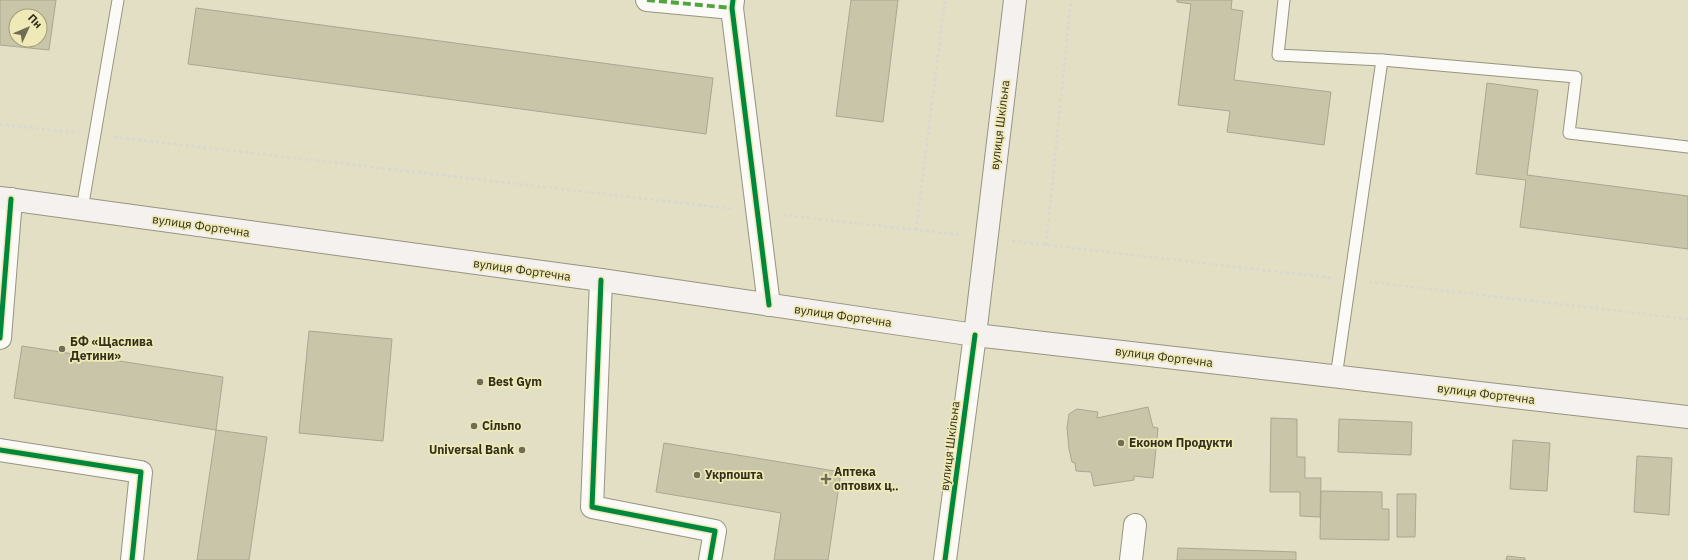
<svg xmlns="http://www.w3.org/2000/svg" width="1688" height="560" font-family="'IBM Plex Sans',sans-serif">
  <rect width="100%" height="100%" fill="#e2dfc4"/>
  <g fill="#c8c5a9" stroke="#a9a792" fill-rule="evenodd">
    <path d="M0,0H56L49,50L0,45ZM16,16H40V40H16Z"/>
    <path d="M851,0H898L883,122L836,116Z"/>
    <path d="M1177,0H1232L1231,9L1243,11L1234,80L1331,92L1324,145L1227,132L1230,111L1178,105L1191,4L1177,2Z"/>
    <path d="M196,8L713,78L706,134L188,64Z"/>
    <path d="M1487,83L1538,90L1527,175L1688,196V249L1520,227L1526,180L1476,174Z"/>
    <path d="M309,331L392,339L383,441L299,433Z"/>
    <path d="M22,346L223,377L216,430L14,398Z"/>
    <path d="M1148,407L1153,427L1158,428L1153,478L1134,476V480L1094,486L1091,472L1076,471L1075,463L1072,462L1069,449L1067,428L1069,414L1077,409L1098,412L1097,418Z"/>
    <path d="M1271,418L1297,419V457H1305V478H1321L1320,517L1300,516V492H1270Z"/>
    <path d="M1339,419L1412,422L1411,455L1338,452Z"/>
    <path d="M216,430L267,437L249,560H197Z"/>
    <path d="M1513,440L1550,443L1547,491L1510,489Z"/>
    <path d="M664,443L841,472L828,560H774L781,513L656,492Z"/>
    <path d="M1637,456L1672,458L1669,515L1634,512Z"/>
    <path d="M1321,491L1382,492V509H1389V540L1320,539Z"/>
    <path d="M1397,494H1416L1415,537H1397Z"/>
    <path d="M1178,548L1296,552V560H1177Z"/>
    <path d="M1507,556L1525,558V560H1506Z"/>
  </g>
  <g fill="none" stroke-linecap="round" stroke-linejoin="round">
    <defs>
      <g id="service">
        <path d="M1284,0L1278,55L1382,60L1336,377"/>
        <path d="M1382,60L1576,77L1569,133L1688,147"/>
        <path d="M82,209L118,0"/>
      </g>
      <g id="minor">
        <path d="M647,0L732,8"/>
        <path d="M733,0L732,8L769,305"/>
        <path d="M601,280L592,507L715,531L710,560"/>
        <path d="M0,338L11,199"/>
        <path d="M0,450L141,472L132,560"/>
        <path d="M945,560L975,335"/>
        <path d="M1131,560L1135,525"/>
      </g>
      <g id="secondary">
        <path d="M0,198L601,280L975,335L1688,417"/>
        <path d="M975,335L1015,0"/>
      </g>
    </defs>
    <use href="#service" stroke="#979480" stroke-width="13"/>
    <use href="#minor" stroke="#979480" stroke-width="24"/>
    <use href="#secondary" stroke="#979480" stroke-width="24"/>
    <g stroke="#d9d8d0" stroke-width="2.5" stroke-dasharray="3 3" stroke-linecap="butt">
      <path d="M0,124L75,133"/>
      <path d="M114,137L733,209"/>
      <path d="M783,215L961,235"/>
      <path d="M916,230L945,0"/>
      <path d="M1012,241L1331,278"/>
      <path d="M1046,245L1071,0"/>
      <path d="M1369,282L1688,319"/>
    </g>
    <use href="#service" stroke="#fbfaf6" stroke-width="11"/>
    <use href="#minor" stroke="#fbfaf6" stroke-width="22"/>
    <use href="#secondary" stroke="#f4f1ee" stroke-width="22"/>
    <path stroke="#52a441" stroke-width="4" stroke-dasharray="8 4" stroke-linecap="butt" d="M647,0L732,8"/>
    <defs>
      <g id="cycleway">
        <path d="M733,0L732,8L769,305"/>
        <path d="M601,280L592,507L715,531L710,560"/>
        <path d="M0,338L11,199"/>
        <path d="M0,450L141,472L132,560"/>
        <path d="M945,560L975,335"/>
      </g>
    </defs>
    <use href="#cycleway" stroke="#efe9b7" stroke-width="8"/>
    <use href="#cycleway" stroke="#00873e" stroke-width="5"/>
  </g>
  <g fill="#706d57" stroke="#efe9b7" stroke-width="1.5">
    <circle cx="62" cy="349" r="4"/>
    <circle cx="480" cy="382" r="4"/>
    <circle cx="474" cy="426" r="4"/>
    <circle cx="1121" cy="443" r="4"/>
    <circle cx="522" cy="450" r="4"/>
    <circle cx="697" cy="475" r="4"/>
    <path d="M824 473h4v4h4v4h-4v4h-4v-4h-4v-4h4z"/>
  </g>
  <g text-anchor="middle" stroke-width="3.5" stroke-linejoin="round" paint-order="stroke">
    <g font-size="12" fill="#322f1c" stroke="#efe9b7">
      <text transform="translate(1000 125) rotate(-83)" y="4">вулиця Шкільна</text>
      <text transform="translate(201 226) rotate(8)" y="4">вулиця Фортечна</text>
      <text transform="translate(522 270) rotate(8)" y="4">вулиця Фортечна</text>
      <text transform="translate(843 316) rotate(8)" y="4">вулиця Фортечна</text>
      <text transform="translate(1164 357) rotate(7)" y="4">вулиця Фортечна</text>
      <text transform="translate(1486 394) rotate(7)" y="4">вулиця Фортечна</text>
      <text transform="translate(950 446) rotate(-83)" y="4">вулиця Шкільна</text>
    </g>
    <g font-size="12" font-weight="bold" fill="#322f1c" stroke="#efe9b7" text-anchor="start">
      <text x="70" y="346">БФ «Щаслива<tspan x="70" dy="14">Детини»</tspan></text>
      <text x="488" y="386">Best Gym</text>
      <text x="482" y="430">Сільпо</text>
      <text x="1129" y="447">Економ Продукти</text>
      <text x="514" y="454" text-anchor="end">Universal Bank</text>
      <text x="834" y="476">Аптека<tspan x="834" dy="14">оптових ц‥</tspan></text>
      <text x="705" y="479">Укрпошта</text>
    </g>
  </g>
  <g transform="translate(28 28) rotate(46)"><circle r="19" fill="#efe9b7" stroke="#a39f79"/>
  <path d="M0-3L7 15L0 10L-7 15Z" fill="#706d57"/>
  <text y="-6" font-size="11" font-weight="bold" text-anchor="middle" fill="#322f1c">Пн</text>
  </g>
</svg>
